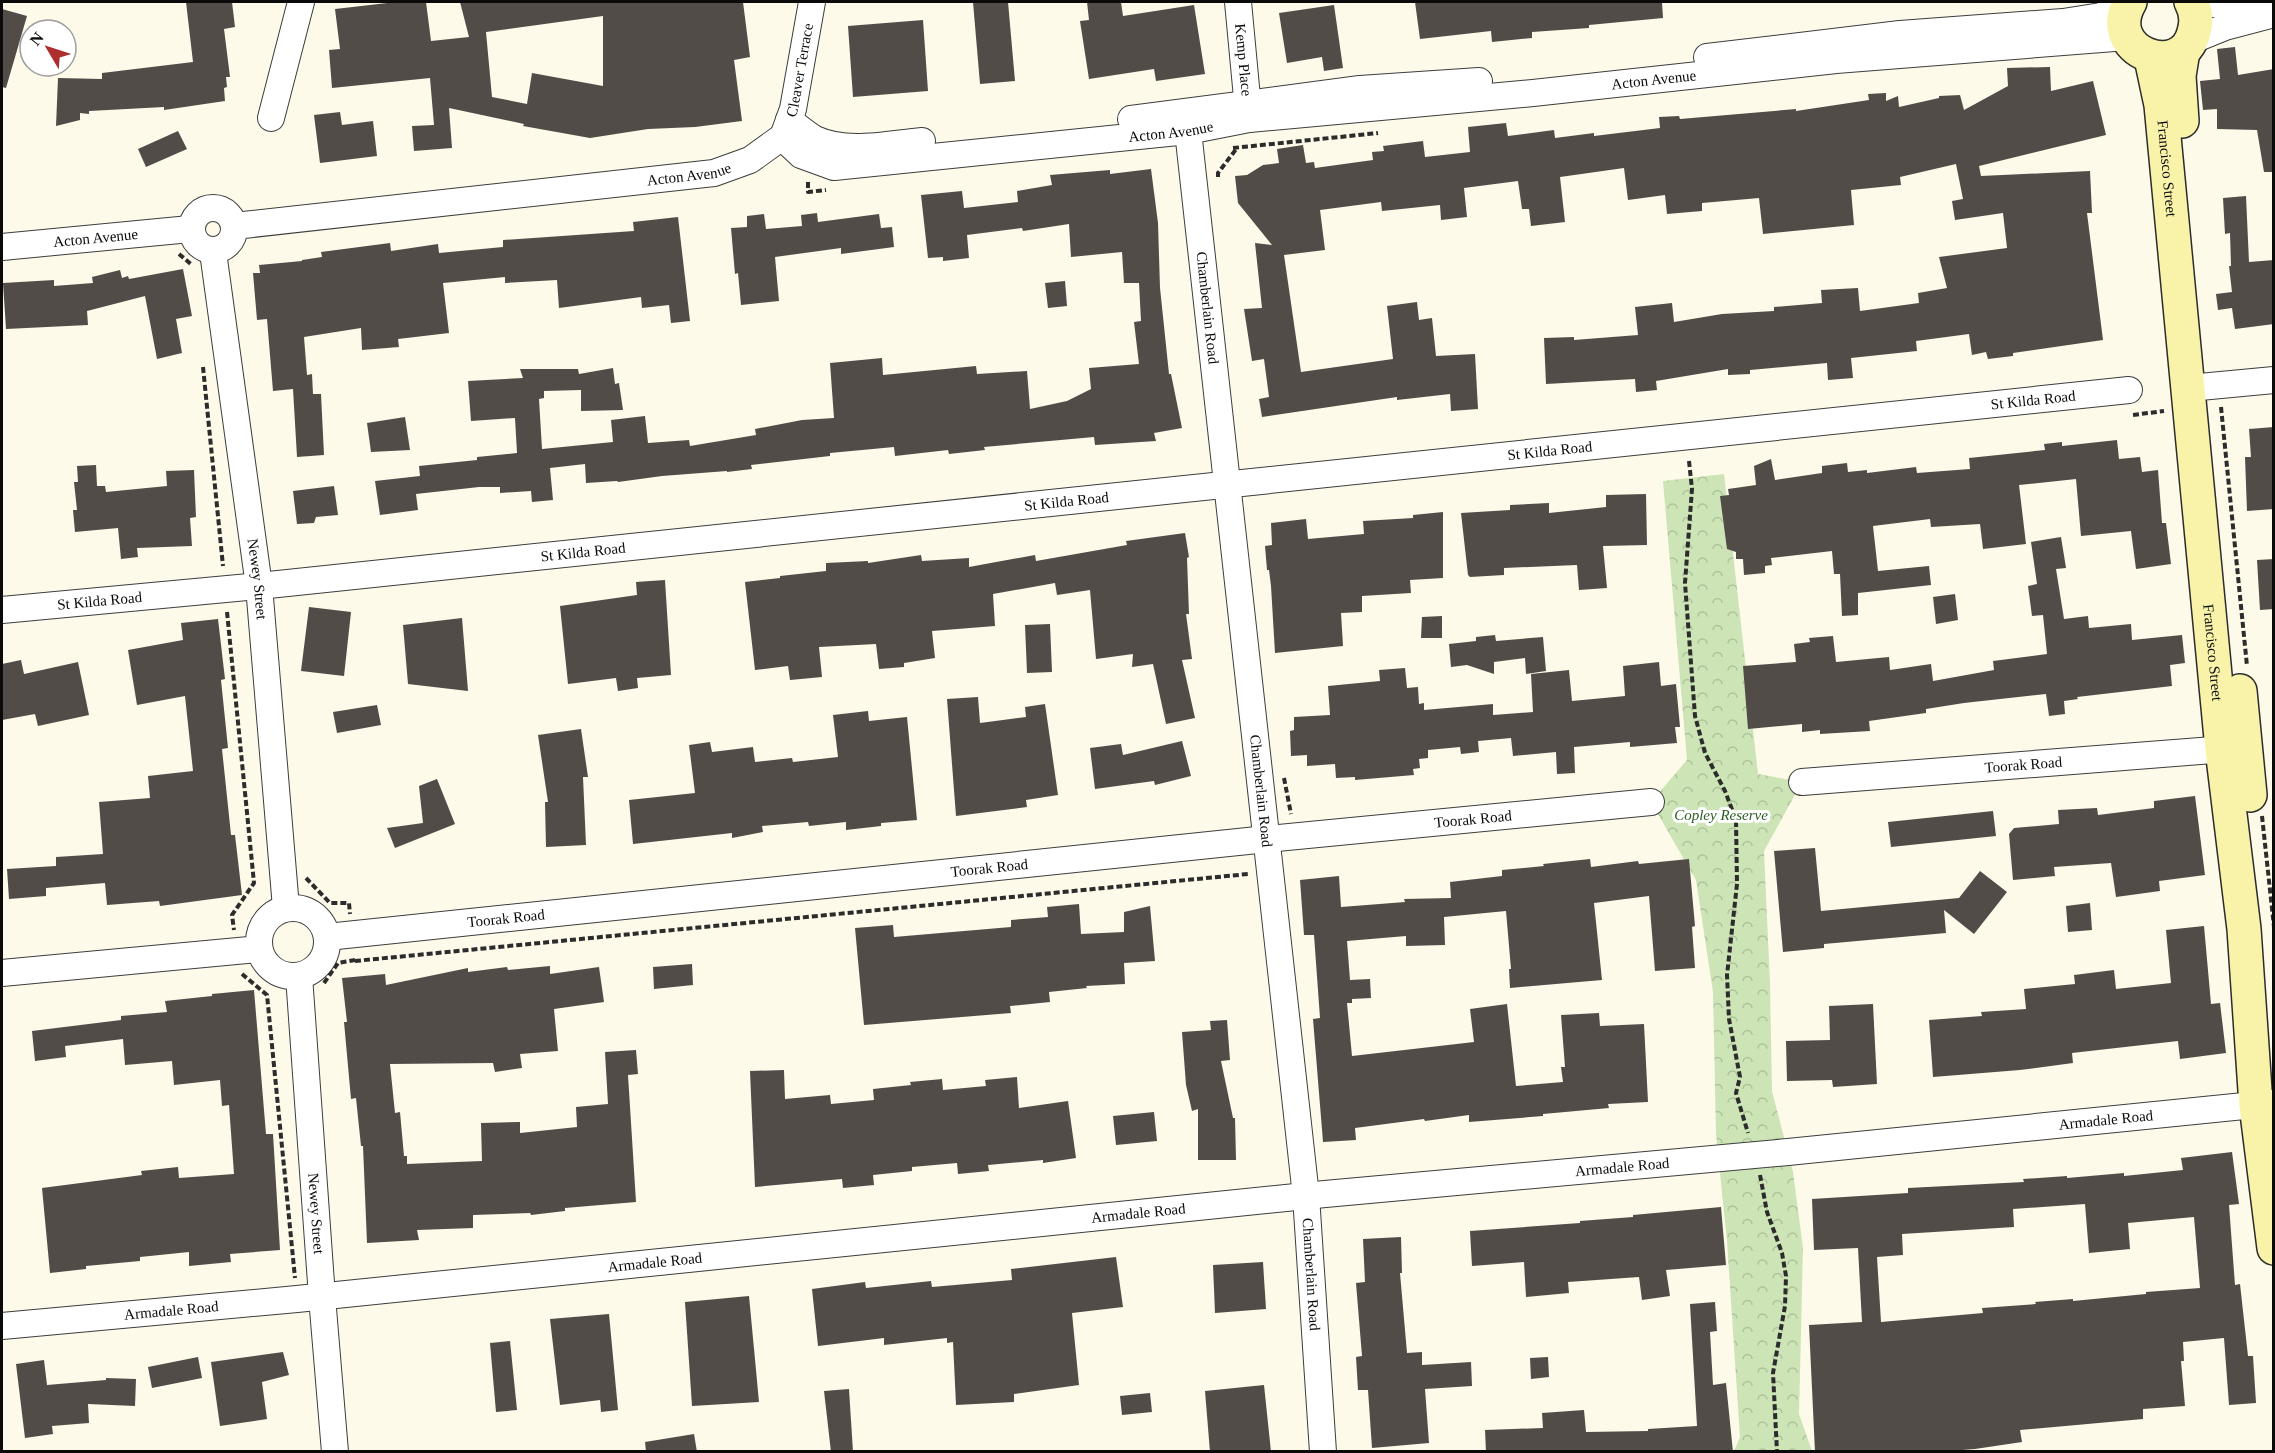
<svg xmlns="http://www.w3.org/2000/svg" width="2275" height="1453" font-family="'Times New Roman',serif">
  <defs>
    <pattern id="park-crowns" width="20" height="18" patternUnits="userSpaceOnUse" patternTransform="scale(1.5)"><rect width="20" height="18" fill="#cce4b6"/><path d="M2 6a3 3 0 1 1 6 0M12 15a3 3 0 1 1 6 0" fill="none" stroke="#aec29b"/></pattern>
  </defs>
  <rect width="100%" height="100%" fill="#fdfae9"/>
  <path fill="url(#park-crowns)" d="M1724,474L1758,774L1802,782L1764,851L1770,984L1772,1091L1793,1172L1803,1248L1799,1414L1812,1451H1734L1740,1437L1727,1241L1716,1134L1713,992L1696,880L1651,802L1687,760L1663,481Z"/>
  <g fill="#524c48" fill-rule="evenodd">
    <path d="M186,2H232L235,27L224,29L230,77H226L227,87L224,88L225,101L164,110V107L89,111V114L80,113V120L56,126L58,78L102,79V73L193,62Z"/>
    <path d="M396,2H426L431,41L469,37L460,2H743L750,57L734,60L742,121L695,127L648,129L590,138L523,126L524,124L449,108L452,148L414,151L412,126L434,125L430,78L332,88L329,50L340,49L335,9ZM603,16V86L532,73L527,104L492,97L486,32Z"/>
    <path d="M973,2H1008L1015,81L980,84Z"/>
    <path d="M1087,2H1121L1123,16L1194,5L1205,74L1156,81L1154,69L1089,79L1080,21L1089,20Z"/>
    <path d="M1415,2H1662L1663,18L1589,25V28L1532,32V38L1492,42L1491,31L1420,39Z"/>
    <path d="M1334,5L1343,68L1324,71L1322,57L1287,63L1279,13Z"/>
    <path d="M2,9L27,16L6,88L2,87Z"/>
    <path d="M923,20L928,91L853,97L848,26Z"/>
    <path d="M2235,47L2238,75L2274,69V172H2264L2257,130L2217,129V109L2203,110L2200,81L2220,79L2217,49Z"/>
    <path d="M2050,67L2051,91L2093,81L2106,135L1979,166L1981,176L2090,171L2092,213H2087L2103,340L2013,353V356L1988,359L1986,352L1972,355L1969,334L1916,341L1917,351L1851,358L1853,378L1828,380L1827,363L1750,370V374L1728,375V369L1656,381L1657,390L1636,392L1635,379L1546,384L1544,338L1574,337V340L1638,335L1635,307L1672,303L1674,322L1722,314L1774,311V307L1822,303L1821,290L1858,288L1860,311L1919,303L1918,293L1947,288L1939,257L2007,248L2003,213L1955,220L1952,201L1963,199L1956,164L1900,177L1901,185L1851,190L1854,225L1763,234L1759,198L1702,203V211L1667,214L1665,195L1628,200L1624,168L1560,177L1565,222L1531,226L1529,209H1522L1518,181L1464,188L1467,217L1441,220L1440,205L1382,211L1381,202L1320,210L1325,250L1284,255L1301,372L1393,359L1387,306L1417,302L1419,320L1432,318L1436,356L1475,354L1478,409L1451,411L1450,394L1397,400V397L1262,417L1259,399L1269,397L1264,359L1252,361L1244,309L1262,308L1255,243L1272,245L1238,203L1235,176L1247,175L1263,165L1279,163L1277,149L1303,145L1306,163L1314,162L1315,168L1373,160L1372,152L1384,151L1383,146L1423,141L1425,157L1470,152L1468,127L1506,123L1508,136L1554,130L1555,138L1594,133V136L1660,128L1659,117L1679,116L1680,119L1796,109V111L1869,100L1868,94L1886,93V101L1898,96L1899,107L1939,98V96L1960,95L1964,110L2008,86L2007,68Z"/>
    <path d="M340,112L342,125L373,121L377,156L320,163L314,115Z"/>
    <path d="M178,131L187,149L146,167L138,149Z"/>
    <path d="M1151,169L1158,223L1160,288L1169,374H1171L1182,428L1154,433L1156,441L1095,445L1094,437L984,447L985,450L949,454L948,450L895,456L894,447L830,453V456L751,465L752,469L727,472V471L662,476L618,482L617,481L586,483L585,464L550,468L553,500L532,502L531,491L500,493V487H479L416,494L418,510L380,515L375,481L420,476L419,466L477,460V457L517,453L515,418L471,421L468,381L523,378L520,369H578L579,374L613,368L615,384L619,383L623,410L581,411V390L544,391V398L539,399L542,449L613,442L611,420L645,416L648,443L689,440L690,446L756,435L755,429L802,420L834,418L830,363L882,358L883,375L976,366L977,374L1027,371L1030,409L1067,401L1091,389L1089,368L1139,364L1134,322L1141,321L1139,283H1124L1122,252L1071,257L1069,224L1023,231L1022,228L967,235L969,258L943,261V257L928,258L921,195L962,191L964,208L1018,202L1017,191L1052,185L1050,175L1110,170V174Z"/>
    <path d="M2246,196L2249,262L2274,260V324L2235,329L2232,308L2218,310L2216,294L2232,292L2229,266H2231L2230,233L2225,234L2223,198Z"/>
    <path d="M817,213L818,222L879,214L881,228L892,227L894,247L841,254V248L775,257L779,301L741,305L738,273L735,274L731,228L747,227V216L764,214L766,229L802,226L801,215Z"/>
    <path d="M678,217L690,321L671,323L669,305L642,308L641,297L559,308L557,280L505,283V277L443,283L449,333L398,339L399,347L362,350L361,328L304,337L307,375L312,374L313,394H321L324,455L297,457L293,389L273,391L267,319L257,320L253,273H260L259,265L302,261V260L322,257L321,252L390,243L391,251L438,244L439,253L503,247V240L634,231L633,222Z"/>
    <path d="M183,269L192,316L176,319L182,353L157,359L145,296L87,311L88,325L6,329L3,283L54,280V286L93,283L92,277L120,270L122,278L128,276L129,279Z"/>
    <path d="M1065,281L1067,306L1048,308L1045,283Z"/>
    <path d="M405,417L410,450L371,452L367,423Z"/>
    <path d="M2274,427V509L2247,511L2245,457H2251L2249,429Z"/>
    <path d="M2117,440L2119,459L2140,457L2142,472L2158,470L2162,523H2166L2171,564L2136,569L2131,531L2081,536L2076,479L2019,485L2026,544L1983,549L1980,524L1931,527L1930,519L1873,526L1878,571L1929,566L1931,585L1858,593V615L1842,616L1840,574H1834L1832,551L1771,558L1772,565L1765,566V573L1744,575L1743,559H1736V552L1727,549L1720,496L1729,495L1728,489L1756,485L1754,466L1771,459L1775,480L1822,473V466L1847,463L1848,472L1867,470V473L1916,467L1917,473L1970,469L1969,458L2045,450L2044,444L2062,442V446Z"/>
    <path d="M96,465L97,486H105L106,492L167,486L166,471L194,470L196,517L190,518L192,546L137,548L138,557L121,559L118,528L75,532L73,510H77L74,482H78L77,466Z"/>
    <path d="M334,486L338,515L316,517L314,523L297,524L293,491Z"/>
    <path d="M1646,494L1647,545L1603,546L1607,588L1579,590L1577,565L1504,568V575L1470,577L1468,575L1461,513L1510,510V505L1549,503V513L1606,507V495Z"/>
    <path d="M1443,512V578L1410,580L1411,593L1362,596V612L1341,613L1343,646L1275,653L1271,586L1269,570H1267L1265,546L1272,545L1271,523L1306,519L1308,539L1364,534L1363,521L1413,518V515Z"/>
    <path d="M1185,533L1189,557L1187,558L1189,614H1186L1192,659L1182,660L1195,718L1166,724L1153,664L1132,667L1133,654L1096,659L1090,590L1057,595L1055,583L993,594L995,626L932,631L935,658L904,663V667L879,669L876,644L819,647L822,677L790,680L788,666L755,670L745,582L780,578V576L826,571V563L868,561V563L921,555L922,561L969,558V567L1035,555L1036,561L1127,545L1126,541Z"/>
    <path d="M2061,537L2066,568L2056,569L2064,619L2088,616L2089,628L2131,624L2132,640L2182,635L2185,663L2170,665L2172,686L2077,697L2078,699L2064,701L2065,714L2049,716L2046,694L1964,703L1926,709V713L1869,721L1870,731L1820,734V730L1802,732V724L1748,729L1743,666L1796,662L1794,644L1810,642L1809,638L1833,636L1836,662L1889,657L1890,670L1931,664L1933,681L1994,670L1993,661L2047,654L2043,615L2032,616L2028,586L2037,584L2031,542Z"/>
    <path d="M2274,559V609L2260,610L2257,560Z"/>
    <path d="M665,580L671,675L637,678L638,688L618,691L616,678L568,684L560,606L637,595L636,582Z"/>
    <path d="M1955,594L1958,620L1936,624L1933,597Z"/>
    <path d="M309,607L351,612L344,676L301,671Z"/>
    <path d="M1442,616V638H1421L1422,617Z"/>
    <path d="M462,618L468,691L408,684L403,625Z"/>
    <path d="M218,619L225,679L221,680L228,748L222,749L231,835H235L242,895L160,906L159,901L107,905L105,883L46,888V896L9,899L7,869L56,866V857L103,854L99,802L150,798L148,776L193,771L185,696L137,705L128,650L183,640L181,623Z"/>
    <path d="M1050,624L1052,672L1027,673L1025,625Z"/>
    <path d="M1495,635L1496,641L1543,637L1546,671L1526,674L1525,658L1494,662V674L1467,665L1451,667L1449,644L1476,641V637Z"/>
    <path d="M21,660L24,674L78,662L89,715L38,726L35,714L2,720V664Z"/>
    <path d="M1659,662L1661,686L1676,684L1680,727H1675L1677,743L1630,747V742L1574,747L1575,773L1557,774L1556,752L1513,756L1511,738L1478,741L1479,752L1461,754L1460,747L1428,750V758L1419,759L1420,768L1413,769L1414,775L1355,780V777L1336,778L1335,764L1307,766V755L1291,756L1290,731L1294,730V717L1330,715L1328,686L1380,681L1379,670L1405,668L1407,688L1418,687L1419,704L1424,703V710L1493,704V715L1533,712L1531,674L1569,670L1572,701L1625,696L1623,666Z"/>
    <path d="M978,697L980,723L1026,717L1025,707L1045,704L1058,795L1026,800L1027,807L956,816L947,699Z"/>
    <path d="M377,705L381,725L337,733L333,712Z"/>
    <path d="M868,711L869,721L907,717L917,820L881,823V826L846,830V822L809,826L808,822L762,826L763,832L732,838V833L633,844L629,800L695,793L689,745L710,742L712,752L753,747L755,762L792,758L793,762L838,757L833,715Z"/>
    <path d="M581,729L588,777H583L586,845L546,847L545,802H548L538,735Z"/>
    <path d="M1182,741L1191,776L1155,785L1154,781L1095,789L1090,748L1121,744L1123,755Z"/>
    <path d="M437,779L455,824L395,848L387,828L423,823L419,786Z"/>
    <path d="M2195,796L2205,875L2159,881L2160,891L2116,897L2111,863L2054,867L2055,876L2013,880L2009,834L2014,828L2059,824L2058,810L2097,808L2098,815L2154,808V801Z"/>
    <path d="M1993,811L1996,836L1891,847L1888,822Z"/>
    <path d="M1815,848L1821,911L1959,898L1980,871L2007,892L1974,934L1944,910L1946,933L1824,944V948L1783,952L1774,851Z"/>
    <path d="M1590,859L1591,867L1638,861L1639,864L1689,859L1695,926L1692,927L1695,968L1655,971L1649,896L1594,903L1602,980L1510,988L1509,969H1511L1506,911L1444,917L1445,945L1406,946V936L1347,941L1350,980L1370,979L1371,998L1352,999V1003H1347L1352,1056L1474,1042L1470,1009L1507,1004L1516,1086L1563,1082L1561,1067H1565L1561,1015L1599,1013L1600,1026L1644,1024L1648,1102L1608,1104L1609,1108L1543,1114V1116L1469,1122V1115L1425,1121L1424,1119L1355,1128L1356,1140L1323,1142L1313,1019L1320,1018L1314,935H1304L1300,880L1339,876L1341,907L1405,902L1404,899L1451,898L1450,882L1502,876V870L1544,866L1543,864Z"/>
    <path d="M2090,903L2092,930L2068,932L2066,906Z"/>
    <path d="M1079,904L1081,934L1124,932V912L1150,906L1155,961L1124,963L1125,984L1086,986L1087,988L1049,992L1050,1002L1010,1006L1011,1013L864,1025L855,928L893,925L894,937L1011,927V920L1048,917L1047,907Z"/>
    <path d="M2204,926L2211,1004L2220,1003L2226,1053L2180,1059L2178,1041L2072,1053L2073,1063L2020,1070L1933,1077L1929,1020L1982,1016L1981,1012L2026,1009L2024,989L2075,984L2074,975L2114,970L2116,989L2171,983L2166,930Z"/>
    <path d="M692,964L693,985L654,989L653,967Z"/>
    <path d="M550,966V974L599,967L604,1002L554,1009L558,1051L520,1054L522,1068L495,1072L493,1063L390,1064L395,1113L400,1112L404,1156H407V1164L482,1161L481,1123L520,1122V1133L577,1127L576,1107L608,1104L605,1052L636,1050L638,1074L628,1075L636,1202L565,1208V1211L531,1215L530,1213L473,1215V1228L417,1230L419,1240L367,1243L363,1146H361L356,1098L351,1099L344,1022H347L342,978L385,974L386,985L468,968V972L507,967L508,970Z"/>
    <path d="M254,990L266,1134H273L280,1250L230,1254L231,1262L189,1266V1252L140,1257V1261L86,1266V1269L50,1273L42,1188L142,1175L141,1171L178,1167L179,1178L234,1174L229,1105L222,1106L220,1080L174,1085L172,1061L125,1065L123,1039L65,1046L66,1057L35,1061L32,1031L121,1020V1016L167,1012L165,1001L212,996V994Z"/>
    <path d="M1873,1004L1877,1084L1833,1087L1832,1080L1787,1081L1786,1041L1830,1040L1829,1006Z"/>
    <path d="M1227,1020L1230,1060L1221,1061L1233,1118H1235L1236,1160H1198V1109L1192,1111L1186,1085L1182,1032L1211,1030L1210,1021Z"/>
    <path d="M784,1070L785,1099L830,1095L831,1104L874,1100L873,1089L911,1085L910,1082L942,1079L943,1090L986,1086L985,1080L1017,1077L1019,1108L1068,1101L1076,1158L1043,1163V1160L988,1165L989,1171L958,1174L957,1163L912,1167V1171L873,1175L874,1185L843,1188L842,1179L755,1187L750,1071Z"/>
    <path d="M1154,1112L1157,1141L1116,1145L1113,1116Z"/>
    <path d="M2232,1152L2239,1204L2229,1205L2235,1285L2240,1284L2248,1356H2253L2256,1403L2229,1405L2224,1338L2183,1342L2184,1361H2181L2185,1406L2143,1409V1419L2020,1430L2022,1442L1975,1449L1937,1452H1815L1809,1325L1862,1322L1858,1248L1814,1250L1812,1199L1908,1193V1188L2024,1182L2023,1179L2067,1176V1178L2124,1173V1176L2183,1170L2181,1158ZM2085,1204L2089,1253L2130,1249L2128,1223L2194,1217L2200,1288L2146,1292V1294L2073,1301V1299L2035,1302L2036,1304L1982,1308L1983,1313L1881,1322L1877,1257L1903,1255L1902,1234L2014,1227L2013,1209Z"/>
    <path d="M1721,1207L1726,1265L1666,1270L1670,1296L1642,1300L1639,1277L1568,1282L1569,1293L1526,1297L1524,1262L1472,1266L1470,1231L1580,1223V1221L1633,1217V1215Z"/>
    <path d="M1401,1237L1402,1273H1400L1407,1353L1422,1352V1365L1471,1362L1472,1386L1425,1389L1429,1443L1372,1448L1368,1390H1358L1356,1357L1362,1356L1356,1283L1365,1282L1363,1239Z"/>
    <path d="M1116,1257L1123,1307L1072,1313L1079,1385L1014,1394V1402L956,1405L953,1342L947,1343V1338L884,1345V1338L818,1346L812,1289L865,1282L866,1288L931,1281L932,1287L1012,1280L1011,1269Z"/>
    <path d="M1263,1262L1266,1309L1215,1313L1213,1265Z"/>
    <path d="M749,1296L759,1402L692,1406L685,1302Z"/>
    <path d="M1715,1302L1717,1331L1710,1332L1713,1385L1726,1383L1733,1452H1486L1485,1430L1543,1428L1542,1413L1584,1410L1586,1432L1648,1431V1429L1697,1426L1690,1304Z"/>
    <path d="M609,1314L618,1410L601,1412L600,1400L560,1405L550,1319Z"/>
    <path d="M510,1341L517,1410L496,1412L490,1343Z"/>
    <path d="M283,1352L289,1375L262,1382L267,1419L220,1426L211,1362Z"/>
    <path d="M198,1357L202,1378L152,1388L148,1367Z"/>
    <path d="M1548,1357L1549,1377L1531,1379L1530,1358Z"/>
    <path d="M44,1360L47,1385L106,1380V1378L136,1379L135,1406L88,1404L89,1423L52,1426L53,1434L25,1438L16,1364Z"/>
    <path d="M1264,1385L1271,1452H1210L1205,1391Z"/>
    <path d="M849,1389L853,1452H831L824,1391Z"/>
    <path d="M1150,1393L1152,1412L1122,1415L1120,1396Z"/>
    <path d="M694,1434L697,1452H646L645,1442Z"/>
  </g>
  <g fill="none" stroke-linecap="round" stroke-linejoin="round">
    <defs>
      <g id="street">
        <path id="s1" d="M1238,2L1249,119"/>
        <path d="M2193,4H2273"/>
        <path d="M2193,40L2225,27L2274,14"/>
        <path d="M1707,57L1900,34L2063,22L2101,16L2129,4"/>
        <path d="M271,118L301,2"/>
        <path d="M1131,119L1360,89L1479,81"/>
        <path d="M789,120C797,126 806,134 815,139C847,154 888,144 922,141"/>
        <path id="s2" d="M1188,131L1306,1196L1323,1452"/>
        <path id="s3" d="M784,134L793,109L812,2"/>
        <path id="s4" d="M782,137L801,155L834,167L1188,131L1249,119L1533,93L1836,60L2127,37"/>
        <circle cx="213" cy="229" r="21"/>
        <path id="s5" d="M234,226L714,173L750,160L782,137"/>
        <path id="s6" d="M2,247L190,229"/>
        <path id="s7" d="M213,252L259,586L286,908"/>
        <path d="M2189,388L2274,380"/>
        <path id="s8" d="M2,610L259,586L2129,390"/>
        <path id="s9" d="M1802,782L2239,748"/>
        <circle cx="293" cy="942" r="34"/>
        <path id="s10" d="M327,937L1267,839L1651,802"/>
        <path d="M2,973L259,949"/>
        <path id="s11" d="M299,976L322,1297L335,1452"/>
        <path id="s12" d="M2,1326L297,1299L1325,1194L1788,1152L2274,1103"/>
      </g>
      <g id="secondary">
        <path d="M2130,2C2101,52 2182,82 2194,32C2197,22 2196,11 2191,2"/>
        <path id="s13" d="M2151,58L2161,105L2222,749L2244,929L2256,1105L2274,1248"/>
        <path d="M2182,121L2179,76L2183,51"/>
        <path d="M2240,691L2250,795"/>
      </g>
    </defs>
    <use href="#street" stroke="#3d3d3d" stroke-width="28"/>
    <use href="#secondary" stroke="#2c2c2c" stroke-width="36"/>
    <g stroke="#2c2c2c" stroke-width="4" stroke-dasharray="6 3" stroke-linecap="butt">
      <path d="M1233,148L1378,133"/>
      <path d="M1218,177V173L1237,148"/>
      <path d="M808,182V192L826,190"/>
      <path d="M179,254L192,265"/>
      <path d="M203,367L223,566"/>
      <path d="M2221,407L2247,666"/>
      <path d="M2133,415L2164,411"/>
      <path d="M1689,461L1692,489L1685,583L1695,716L1705,753L1725,791L1736,820L1737,884L1727,975L1729,1019L1740,1077L1736,1093L1748,1133"/>
      <path d="M227,612L254,883L232,915L234,930"/>
      <path d="M1284,778L1291,814"/>
      <path d="M2262,816L2274,927"/>
      <path d="M306,878L330,903H349L350,914"/>
      <path d="M355,961L1248,874"/>
      <path d="M242,974L267,995L295,1278"/>
      <path d="M324,983L338,963L355,960"/>
      <path d="M1760,1175L1767,1212L1782,1253L1786,1276L1785,1306L1773,1373L1777,1452"/>
    </g>
    <use href="#street" stroke="#fff" stroke-width="26"/>
    <use href="#secondary" stroke="#f8f3a9" stroke-width="33"/>
  </g>
  <g text-anchor="middle" stroke-width="6" stroke-linejoin="round" paint-order="stroke">
    <g font-size="15" fill="#0a0a0a" stroke="#fff">
      <text dy="5" stroke="none"><textPath href="#s1" startOffset="58">Kemp Place</textPath></text>
      <text dy="5" stroke="none"><textPath href="#s3" startOffset="66">Cleaver Terrace</textPath></text>
      <text dy="5" stroke="none"><textPath href="#s4" startOffset="886">Acton Avenue</textPath></text>
      <text dy="5" stroke="none"><textPath href="#s4" startOffset="400">Acton Avenue</textPath></text>
      <text dy="5" stroke="none"><textPath href="#s13" startOffset="112">Francisco Street</textPath></text>
      <text dy="5" stroke="none"><textPath href="#s5" startOffset="458">Acton Avenue</textPath></text>
      <text dy="5" stroke="none"><textPath href="#s6" startOffset="94">Acton Avenue</textPath></text>
      <text dy="5" stroke="none"><textPath href="#s2" startOffset="178">Chamberlain Road</textPath></text>
      <text dy="5" stroke="none"><textPath href="#s8" startOffset="2042">St Kilda Road</textPath></text>
      <text dy="5" stroke="none"><textPath href="#s8" startOffset="1556">St Kilda Road</textPath></text>
      <text dy="5" stroke="none"><textPath href="#s8" startOffset="1070">St Kilda Road</textPath></text>
      <text dy="5" stroke="none"><textPath href="#s8" startOffset="584">St Kilda Road</textPath></text>
      <text dy="5" stroke="none"><textPath href="#s7" startOffset="330">Newey Street</textPath></text>
      <text dy="5" stroke="none"><textPath href="#s8" startOffset="98">St Kilda Road</textPath></text>
      <text dy="5" stroke="none"><textPath href="#s13" startOffset="598">Francisco Street</textPath></text>
      <text dy="5" stroke="none"><textPath href="#s9" startOffset="222">Toorak Road</textPath></text>
      <text dy="5" stroke="none"><textPath href="#s2" startOffset="664">Chamberlain Road</textPath></text>
      <text dy="5" stroke="none"><textPath href="#s10" startOffset="1152">Toorak Road</textPath></text>
      <text dy="5" stroke="none"><textPath href="#s10" startOffset="666">Toorak Road</textPath></text>
      <text dy="5" stroke="none"><textPath href="#s10" startOffset="180">Toorak Road</textPath></text>
      <text dy="5" stroke="none"><textPath href="#s12" startOffset="2114">Armadale Road</textPath></text>
      <text dy="5" stroke="none"><textPath href="#s12" startOffset="1628">Armadale Road</textPath></text>
      <text dy="5" stroke="none"><textPath href="#s12" startOffset="1142">Armadale Road</textPath></text>
      <text dy="5" stroke="none"><textPath href="#s11" startOffset="238">Newey Street</textPath></text>
      <text dy="5" stroke="none"><textPath href="#s12" startOffset="656">Armadale Road</textPath></text>
      <text dy="5" stroke="none"><textPath href="#s2" startOffset="1150">Chamberlain Road</textPath></text>
      <text dy="5" stroke="none"><textPath href="#s12" startOffset="170">Armadale Road</textPath></text>
    </g>
    <g font-size="15" font-style="italic" fill="#2a5c21" stroke="#fff">
      <text x="1721" y="820">Copley Reserve</text>
    </g>
  </g>
  <rect width="2275" height="1453" fill="none" stroke="#0a0a0a" stroke-width="6"/>
  <g transform="translate(48 48) rotate(309)"><circle r="28" fill="#ffffff" stroke="#9d9d9d" stroke-width="1.5"/>
  <path d="M0-4.5L10 22L0 15L-10 22Z" fill="#ae2e2e"/>
  <text y="-9" font-size="16" font-weight="bold" text-anchor="middle" fill="#0a0a0a">N</text>
  </g>
</svg>
